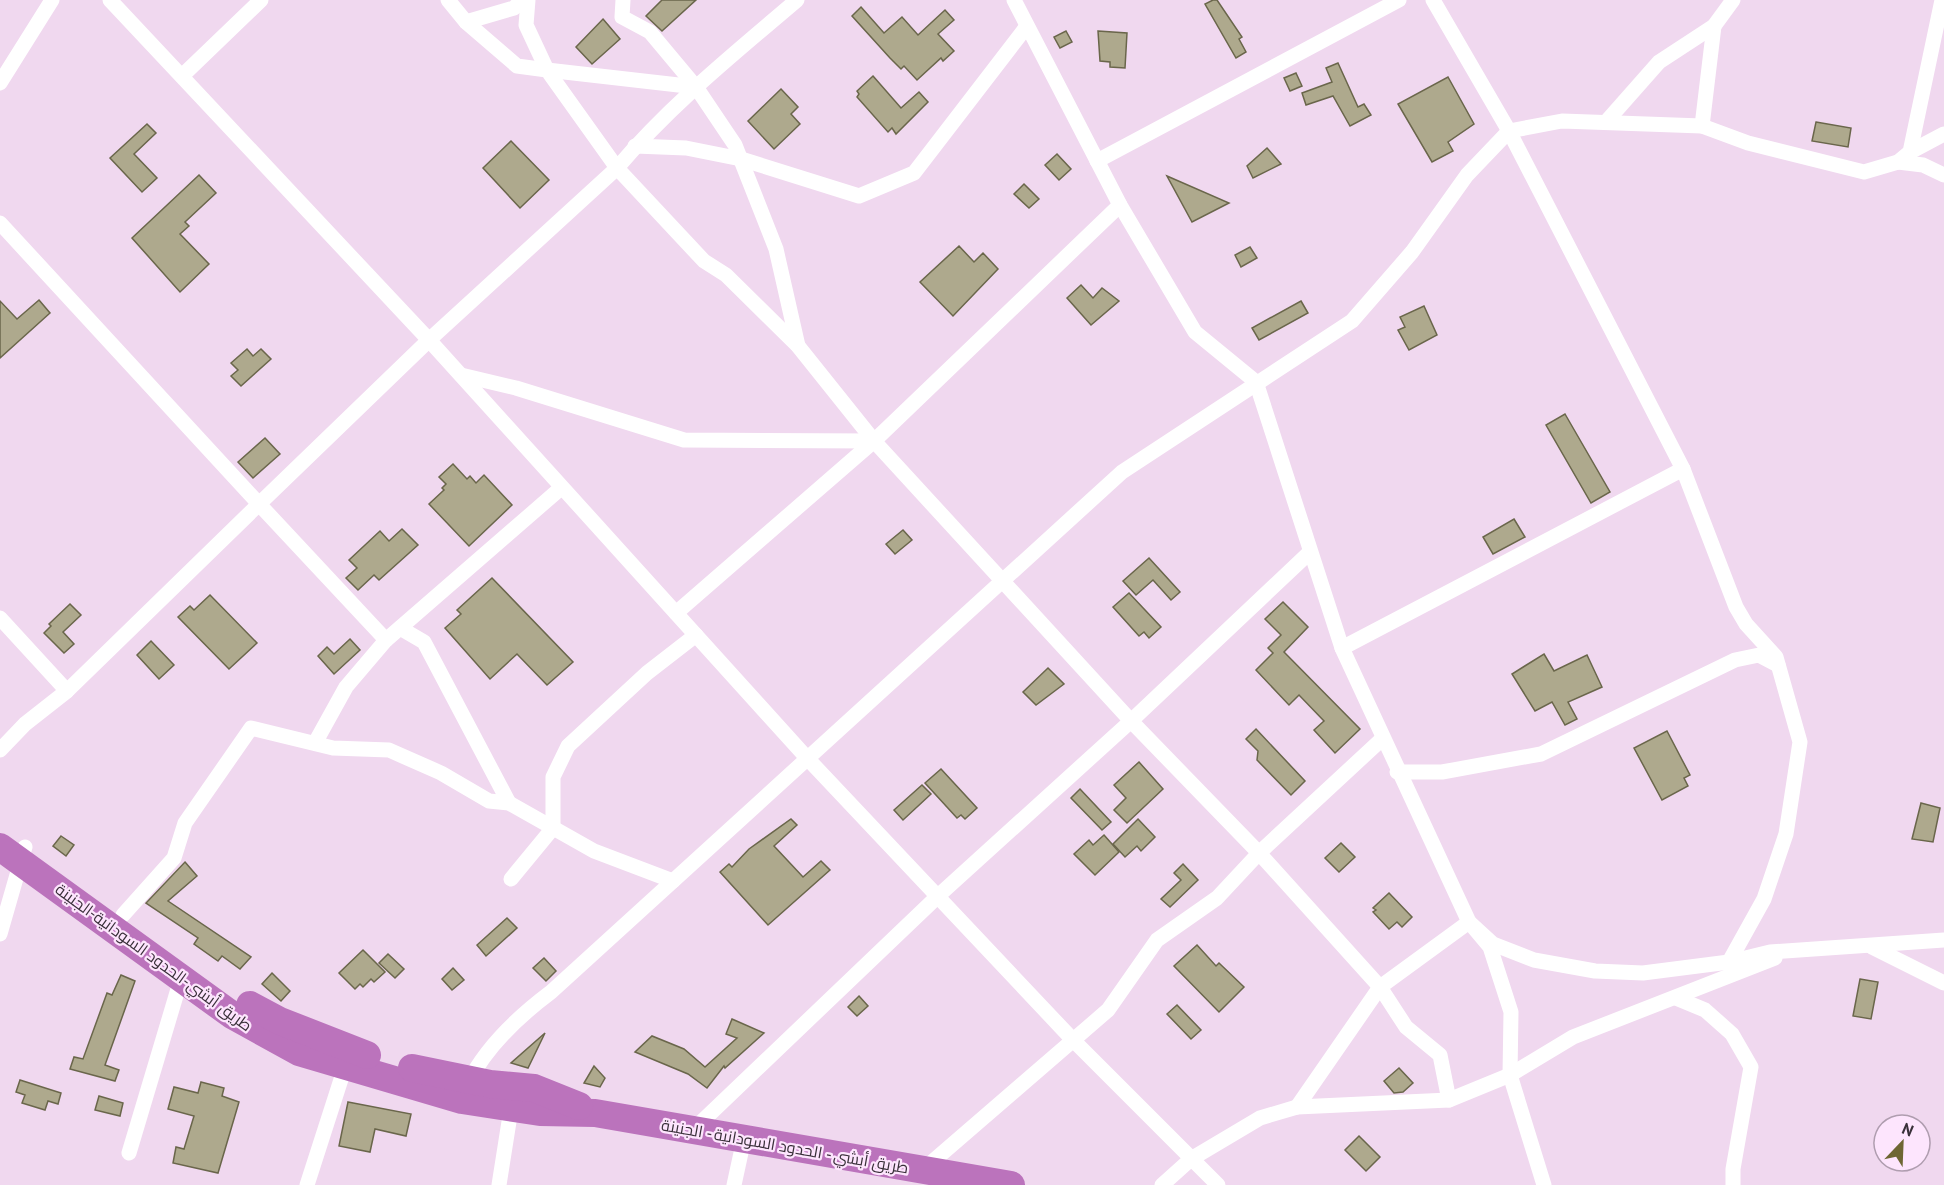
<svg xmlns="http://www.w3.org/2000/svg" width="1944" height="1185" font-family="'PT Sans',Cairo,sans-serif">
  <rect width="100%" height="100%" fill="#f0d8ef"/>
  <g fill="#aea98d" stroke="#6a664b" stroke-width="1.5">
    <path d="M662,0H696L662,31L646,16Z"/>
    <path d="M1213,0H1217L1242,37L1239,39L1246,52L1236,58L1205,4Z"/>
    <path d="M861,7L884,33L902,17L918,35L945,10L954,20L938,34L954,51L943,61L941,58L917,80L904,66L901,69L890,58L852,16Z"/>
    <path d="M603,19L620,39L592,64L576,47Z"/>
    <path d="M1066,31L1072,42L1060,48L1054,37Z"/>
    <path d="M1098,31L1127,33L1125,68L1110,67V62L1100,61Z"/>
    <path d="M1338,63L1358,107L1364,104L1371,115L1350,126L1333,96L1306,105L1302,93L1332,82L1326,68Z"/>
    <path d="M1296,73L1302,86L1290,91L1284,78Z"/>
    <path d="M873,76L901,108L919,92L928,102L896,134L892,128L888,132L857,97L859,94L857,91Z"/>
    <path d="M1448,77L1474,124L1448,142L1453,151L1432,162L1398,104Z"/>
    <path d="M781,89L798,107L791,114L800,124L774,149L748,121Z"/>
    <path d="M1816,122L1851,128L1848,147L1812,141Z"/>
    <path d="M147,124L156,133L134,154L157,178L142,192L110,158Z"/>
    <path d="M511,141L549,180L520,208L483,168Z"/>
    <path d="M1267,148L1281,164L1253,178L1247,166Z"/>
    <path d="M1057,154L1071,169L1059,180L1045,165Z"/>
    <path d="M199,175L216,193L185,222L189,226L180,234L209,264L180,292L132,238Z"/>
    <path d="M1167,176L1229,203L1192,222Z"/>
    <path d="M1024,184L1039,199L1029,208L1014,194Z"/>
    <path d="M959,246L974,262L983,253L998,269L953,316L920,282Z"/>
    <path d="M1250,247L1257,258L1241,267L1235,255Z"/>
    <path d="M1081,285L1093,298L1102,288L1119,301L1091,325L1067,298Z"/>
    <path d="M39,300L50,313L0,358V301L17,319Z"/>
    <path d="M1301,301L1308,313L1259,340L1252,328Z"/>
    <path d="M1424,306L1437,335L1409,350L1398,330L1405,327L1400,317Z"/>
    <path d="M247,349L253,356L261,349L271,359L241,386L231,376L238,370L231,363Z"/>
    <path d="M1565,414L1610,492L1591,503L1546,425Z"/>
    <path d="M265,438L280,454L253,478L238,462Z"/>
    <path d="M453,464L467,479L470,476L476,483L484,475L512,505L469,546L429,504L444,490L442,488L446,484L439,477Z"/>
    <path d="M1514,519L1525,537L1493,554L1483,537Z"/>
    <path d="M402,529L418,545L379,580L374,575L358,590L346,578L357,568L349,560L380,531L389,541Z"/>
    <path d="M903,530L912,540L895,554L886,544Z"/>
    <path d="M1149,558L1180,592L1171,600L1153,580L1136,595L1123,581Z"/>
    <path d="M492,578L573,662L547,685L517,654L490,679L445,628L461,614L457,610Z"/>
    <path d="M1129,593L1161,627L1149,638L1144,632L1139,636L1113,607Z"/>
    <path d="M210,595L257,643L229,669L178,617L190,606L194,610Z"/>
    <path d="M1283,602L1308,627L1284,652L1360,729L1335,753L1314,730L1324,721L1299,695L1289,705L1256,670L1273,653L1268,648L1281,635L1265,619Z"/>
    <path d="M70,604L81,615L63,632L74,644L64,653L44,633L51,626L49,624Z"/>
    <path d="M350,639L360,650L334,674L318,656L327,647L334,654Z"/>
    <path d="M151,641L174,665L159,679L137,655Z"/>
    <path d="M1544,654L1554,671L1587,655L1602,687L1568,702L1577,719L1565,725L1552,702L1535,711L1512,674Z"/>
    <path d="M1048,668L1064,684L1036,705L1023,692Z"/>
    <path d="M1256,729L1305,781L1291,795L1257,760L1258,751L1246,739Z"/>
    <path d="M1667,731L1690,775L1684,778L1688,786L1662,800L1634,748Z"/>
    <path d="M1139,762L1163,789L1127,823L1114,810L1126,798L1114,785Z"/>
    <path d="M941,769L977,808L965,819L961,815L957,818L925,783Z"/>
    <path d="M922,785L931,794L903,820L894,810Z"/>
    <path d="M1080,789L1111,822L1102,830L1071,798Z"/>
    <path d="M1921,803L1940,808L1933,842L1912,839Z"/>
    <path d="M791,819L797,825L774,846L803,877L821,861L830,870L768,925L720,872L729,864L732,867L749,849Z"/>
    <path d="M1138,819L1155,837L1141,851L1137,846L1125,857L1113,844Z"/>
    <path d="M1104,835L1119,852L1095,875L1074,854L1089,840L1093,845Z"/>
    <path d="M61,836L74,845L66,856L53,846Z"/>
    <path d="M1341,843L1355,857L1339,872L1325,858Z"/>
    <path d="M185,862L197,876L168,901L251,957L240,969L222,956L218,961L194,944L198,938L146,903Z"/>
    <path d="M1183,864L1198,880L1170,907L1161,899L1181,880L1174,873Z"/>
    <path d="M1389,893L1412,917L1402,927L1397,922L1389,929L1373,912L1376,910L1373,908Z"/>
    <path d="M507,918L517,928L486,956L477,945Z"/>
    <path d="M1197,945L1216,966L1219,963L1244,987L1219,1012L1174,966Z"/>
    <path d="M363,950L385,972L374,982L371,979L363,987L360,984L355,989L339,973Z"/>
    <path d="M388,954L404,969L395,978L379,963Z"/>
    <path d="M544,958L556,971L546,981L533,968Z"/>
    <path d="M453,968L464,980L452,990L442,979Z"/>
    <path d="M272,973L290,991L281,1001L262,984Z"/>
    <path d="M121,975L135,981L105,1065L119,1070L115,1081L70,1069L74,1057L83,1059L107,993L112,995Z"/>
    <path d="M1860,979L1878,982L1871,1019L1853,1016Z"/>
    <path d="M859,996L868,1006L857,1016L848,1007Z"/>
    <path d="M1177,1005L1201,1030L1191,1039L1167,1014Z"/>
    <path d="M732,1019L764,1033L725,1068L724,1066L707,1088L688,1074L635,1052L652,1036L684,1049L705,1067L737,1038L726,1034Z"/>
    <path d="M545,1033L528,1068L511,1063Z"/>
    <path d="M594,1066L605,1078L600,1087L584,1083Z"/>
    <path d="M1399,1068L1413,1083L1403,1092L1394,1093L1384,1081Z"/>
    <path d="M20,1080L61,1093L58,1104L48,1101L45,1110L22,1103L25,1095L16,1092Z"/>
    <path d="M201,1082L224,1088L222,1096L239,1102L218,1173L173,1163L176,1147L184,1149L194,1116L168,1109L174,1087L198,1093Z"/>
    <path d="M99,1096L123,1103L120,1116L95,1110Z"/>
    <path d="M348,1102L411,1114L406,1136L375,1129L370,1152L339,1146Z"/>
    <path d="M1359,1136L1380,1157L1366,1171L1345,1150Z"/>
  </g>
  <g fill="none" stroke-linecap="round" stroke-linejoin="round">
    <g stroke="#fff" stroke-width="15">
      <path d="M110,0L429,340L807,758L1073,1040L1218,1185"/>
      <path d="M448,0L466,22L517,66L547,70L617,168L704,261L726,275L798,346L874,441L1131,721L1259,853L1380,987L1406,1027L1440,1055L1449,1100"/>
      <path d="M528,0L526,25L547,70L696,87"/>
      <path d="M623,0L622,17L650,32L696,87L735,145L776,249L798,346"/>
      <path d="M1014,0L1120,205L1195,332L1256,382L1342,648L1469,922L1490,947L1511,1012L1510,1075L1544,1185"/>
      <path d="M1433,0L1509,131L1683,469L1736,607L1746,624L1776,657L1800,742L1786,834L1764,899L1729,962"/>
      <path d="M466,22L514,8L522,0"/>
      <path d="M182,76L261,0"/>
      <path d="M0,83L52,0"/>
      <path d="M1606,122L1659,62L1714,26L1733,0"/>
      <path d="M1702,126L1714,26"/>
      <path d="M635,146L686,148L741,159L859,196L914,173L1027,26"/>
      <path d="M1910,152L1944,134"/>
      <path d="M1097,161L1399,0"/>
      <path d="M1898,162L1923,165L1944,175"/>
      <path d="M0,223L259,504L429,340L617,168C670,105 735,53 797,0"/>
      <path d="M461,375L516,388L684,440L874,441"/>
      <path d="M676,613L874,441L1120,205"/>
      <path d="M0,618L67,691"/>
      <path d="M400,628L424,642L509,803"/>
      <path d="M1342,648L1683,469"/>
      <path d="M315,743L346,687L386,640L561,488"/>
      <path d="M0,750L25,724L67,691L259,504L386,640"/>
      <path d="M1397,772H1442L1541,754L1735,660L1759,655L1778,665"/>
      <path d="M511,879L553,828V777L568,746L647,673L696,635"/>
      <path d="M123,915L174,858L185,823L251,728L333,748L389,750L441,773L489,801L509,803L594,851L673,881"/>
      <path d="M0,934L25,847"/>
      <path d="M1872,947L1944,983"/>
      <path d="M1676,998L1705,1010L1732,1034L1751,1067L1733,1169V1185"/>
      <path d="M468,1083C486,1047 519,1016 551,992L1122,472L1352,321L1412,252L1467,175L1509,131L1562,121L1702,126L1748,143L1864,172L1898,162L1910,152L1942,0"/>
      <path d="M1297,1107L1380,987L1469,922L1493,944L1534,960L1595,971L1643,973L1729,962L1770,952L1944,940"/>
      <path d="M693,1130L938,896L1131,721L1310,552"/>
      <path d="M129,1153L181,979"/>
      <path d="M924,1169L1108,1010L1157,940L1217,898L1259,853L1382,739"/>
      <path d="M307,1185L345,1067"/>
      <path d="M499,1185L511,1109"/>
      <path d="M734,1185L744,1139"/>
      <path d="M1162,1185L1191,1159L1260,1118L1297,1107L1449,1100L1510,1075L1573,1037L1775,958"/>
    </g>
    <g stroke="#bb73bc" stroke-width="28">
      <path d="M0,847L232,1015L299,1052L462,1100L540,1112L595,1113L1011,1185"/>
      <path d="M250,1005L280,1021L367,1055"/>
      <path d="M412,1068L490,1084L534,1088L579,1106"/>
    </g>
  </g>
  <g text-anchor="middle" stroke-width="4.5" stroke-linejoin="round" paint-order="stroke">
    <g font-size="16" fill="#393039" stroke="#fde5fd">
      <text transform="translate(154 957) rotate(36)" y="6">طريق أبشي-الحدود السودانية-الجنينة</text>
      <text transform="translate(785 1146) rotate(10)" y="6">طريق أبشي - الحدود السودانية - الجنينة</text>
    </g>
  </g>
  <g transform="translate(1902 1143) rotate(23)"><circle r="28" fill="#fde5fd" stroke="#af9daf" stroke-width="1.5"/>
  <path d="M0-4.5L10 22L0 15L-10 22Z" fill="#6e6633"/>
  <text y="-9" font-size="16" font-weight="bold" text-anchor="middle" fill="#393039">N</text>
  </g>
</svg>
